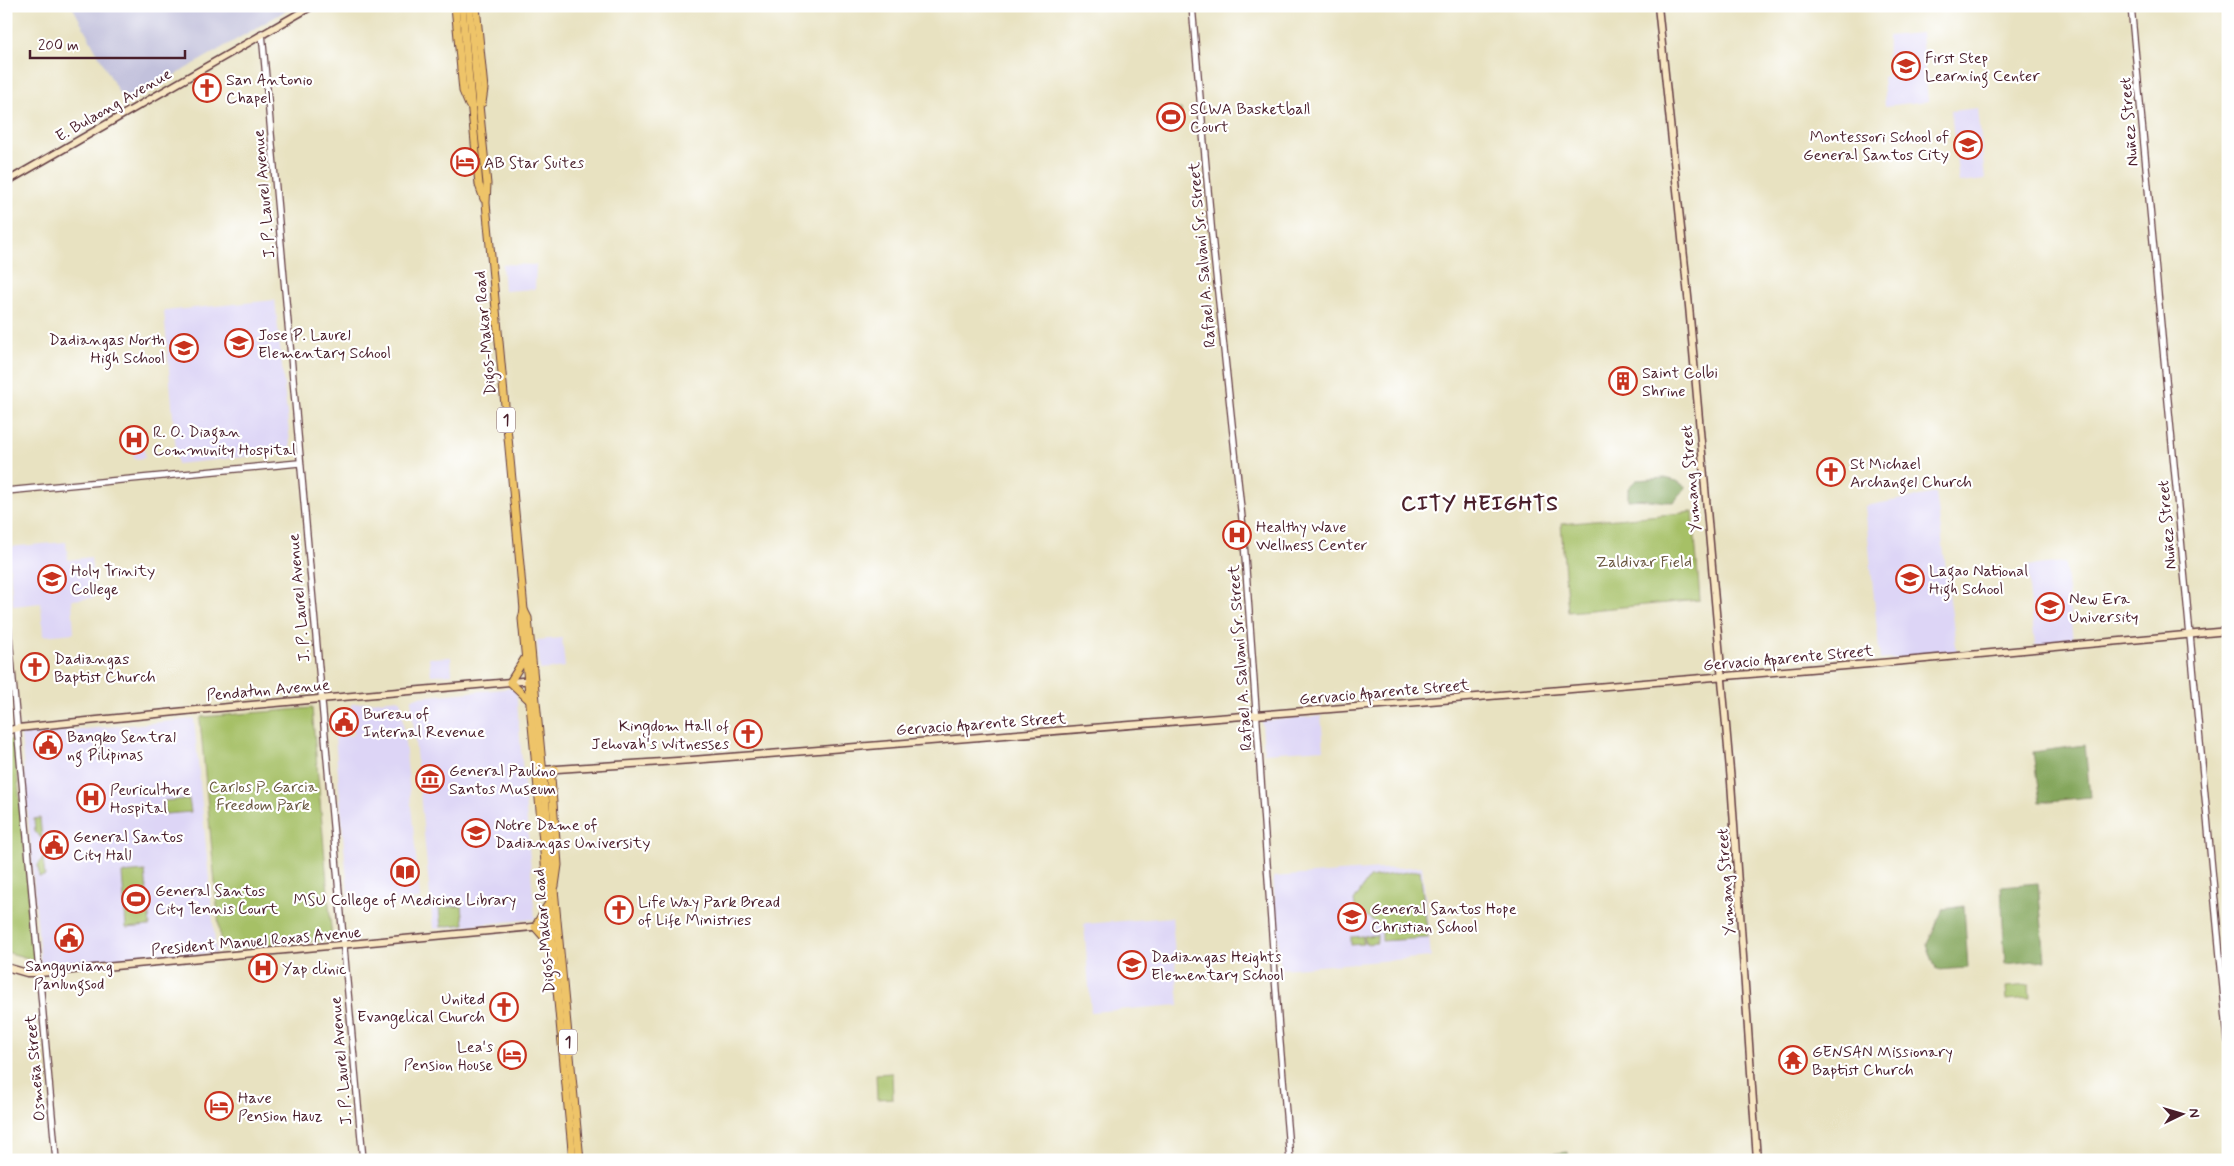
<svg xmlns="http://www.w3.org/2000/svg" width="2234" height="1166" font-family="Mynerve,sans-serif">
  <rect width="100%" height="100%" fill="#fff"/>
  <filter id="ink" filterUnits="userSpaceOnUse"><feTurbulence type="fractalNoise" baseFrequency=".02" numOctaves="2"/><feDisplacementMap in="SourceGraphic" scale="10" xChannelSelector="R" yChannelSelector="G"/><feConvolveMatrix kernelMatrix="1 2 1 2 8 2 1 2 1" color-interpolation-filters="sRGB"/></filter>
  <filter id="wash" filterUnits="userSpaceOnUse"><feTurbulence type="fractalNoise" baseFrequency=".0096" numOctaves="4" result="noise"/><feDisplacementMap in="SourceGraphic" scale="20" xChannelSelector="R" yChannelSelector="G"/><feGaussianBlur stdDeviation="1.12" result="paint"/><feColorMatrix in="noise" values="0 0 0 0 0 0 0 0 0 0 0 0 0 0 0 0 0 1.4 0 .05"/><feComposite in="paint" operator="in"/></filter>
  <g filter="url(#wash)">
    <rect width="100%" height="100%" fill="#e8e2c1"/>
    <g fill="#ddd5f6">
      <path d="M1921,33L1928,101L1885,106L1883,77L1887,76L1888,36Z"/>
      <path d="M1978,108L1985,180L1959,183L1951,111Z"/>
      <path d="M502,264L536,265L535,289L504,291Z"/>
      <path d="M275,300L291,452L177,464L164,311Z"/>
      <path d="M143,432L145,458L134,459L133,447L124,448L123,433Z"/>
      <path d="M1936,493L1957,653L1880,660L1865,506Z"/>
      <path d="M66,542L68,560L91,557L94,598L72,600L74,633L43,636L41,603L13,606L8,547Z"/>
      <path d="M2065,562L2073,642L2035,645L2027,566Z"/>
      <path d="M562,638L565,667L540,670L537,640Z"/>
      <path d="M451,657L452,674L431,675L429,658Z"/>
      <path d="M514,688L516,690L535,919L435,929L433,927L411,700L417,697Z"/>
      <path d="M398,699L401,701L420,899L349,906L335,737L354,735L351,704Z"/>
      <path d="M1321,716L1324,749L1264,753L1262,721Z"/>
      <path d="M194,719L216,953L41,968L21,735Z"/>
      <path d="M1422,866L1431,957L1280,969L1273,877Z"/>
      <path d="M1172,917L1179,1005L1091,1012L1084,924Z"/>
    </g>
    <path fill="#c2c1dc" d="M72,6H294L125,104Z"/>
    <g fill="#a6c066" stroke="#787048">
      <path d="M1181,109L1182,121L1161,124L1159,112Z"/>
      <path d="M1693,512L1700,600L1568,612L1561,524Z"/>
      <path d="M312,708L332,940L221,949L200,720L202,717Z"/>
      <path d="M14,738L35,960L6,952V742Z"/>
      <path d="M189,799L191,812L165,814L164,801Z"/>
      <path d="M40,818L42,839L35,832L34,819Z"/>
      <path d="M43,857L45,876L39,877L38,865Z"/>
      <path d="M1420,870L1428,938L1382,941V928L1355,907L1354,901L1369,878Z"/>
      <path d="M145,871L150,926L126,928L122,873Z"/>
      <path d="M462,906L464,924L441,927L439,908Z"/>
      <path d="M1377,935V943L1365,944L1364,936Z"/>
      <path d="M1363,936V944L1351,945V937Z"/>
      <path d="M2029,985L2030,998L2007,1000L2006,987Z"/>
      <path d="M892,1073L893,1098L877,1099L876,1074Z"/>
    </g>
    <g fill="#84a65b" stroke="#676243">
      <path d="M1665,478L1677,481L1686,487L1674,502C1657,502 1646,498 1628,500V488L1636,480Z"/>
      <path d="M2085,745L2090,797L2040,802L2033,752Z"/>
      <path d="M2038,883L2045,960L2005,964L2001,886Z"/>
      <path d="M1964,906L1968,968L1936,970L1927,944L1943,909Z"/>
      <path d="M1568,1152L1569,1160H1504Z"/>
    </g>
  </g>
  <g filter="url(#ink)">
    <g fill="none" stroke-linecap="round" stroke-linejoin="round">
      <defs>
        <g id="tertiary">
          <path d="M1192,6L1212,236L1243,528L1279,1032L1290,1160"/>
          <path d="M2131,6L2228,1041"/>
          <path d="M262,33L363,1160"/>
          <path d="M6,491L299,463"/>
          <path d="M6,603L56,1160"/>
        </g>
        <g id="secondary">
          <path d="M1658,6L1689,306L1731,782L1757,1160"/>
          <path d="M6,182L312,6"/>
          <path d="M6,731L18,728L196,710L533,680"/>
          <path d="M542,770L692,760L1406,703L1904,661L2228,631"/>
          <path d="M6,967L27,973H40L554,925"/>
        </g>
        <g id="primary">
          <path d="M455,6L463,91L469,105"/>
          <path d="M462,6L479,185L484,199"/>
          <path d="M469,6L487,184L486,203L520,565L524,610L522,619L573,1160"/>
          <path d="M476,6L484,89L482,103"/>
          <path d="M524,610L528,618L580,1160"/>
          <path d="M525,658L510,682L529,700"/>
          <path d="M555,886L558,865L551,778L555,769"/>
          <path d="M547,906L535,927L551,945"/>
        </g>
      </defs>
      <use href="#tertiary" stroke="#623c42" stroke-width="8"/>
      <use href="#secondary" stroke="#623c42" stroke-width="9"/>
      <use href="#primary" stroke="#623c42" stroke-width="9"/>
      <use href="#tertiary" stroke="#fff" stroke-width="5.5"/>
      <use href="#secondary" stroke="#f8e7c3" stroke-width="6"/>
      <use href="#primary" stroke="#eec469" stroke-width="7"/>
    </g>
  </g>
  <defs>
    <symbol id="school-ring" viewBox="-11 -11 22 22"><circle r="9.5" fill="#fff" stroke="#c8321e" stroke-width="1.5"/><path d="M0-5L7-2L0 1L-7-2ZM-4 1L0 2.5L4 1V4Q0 6-4 4Z" fill="#c8321e"/></symbol>
    <symbol id="church-ring" viewBox="-11 -11 22 22"><circle r="9.5" fill="#fff" stroke="#c8321e" stroke-width="1.5"/><path d="M-1.2-6h2.4v3.5h3.3v2.4h-3.3V6h-2.4V-.1h-3.3v-2.4h3.3Z" fill="#c8321e"/></symbol>
    <symbol id="stadium-ring" viewBox="-11 -11 22 22"><circle r="9.5" fill="#fff" stroke="#c8321e" stroke-width="1.5"/><path d="M0-5a6.5 5 0 1 0 0 10a6.5 5 0 1 0 0-10ZM-3.5-1.8h7v3.6h-7Z" fill="#c8321e"/></symbol>
    <symbol id="hotel-ring" viewBox="-11 -11 22 22"><circle r="9.5" fill="#fff" stroke="#c8321e" stroke-width="1.5"/><path d="M-6-4.5h1.5V1H6V5H4.5V3h-9V5H-6ZM-4 0a1.8 1.8 0 1 1 3.6 0ZM.5 0V-2.5h3Q6-2.5 6 0Z" fill="#c8321e"/></symbol>
    <symbol id="building-ring" viewBox="-11 -11 22 22"><circle r="9.5" fill="#fff" stroke="#c8321e" stroke-width="1.5"/><path d="M-4-6H4V6H1V3H-1V6H-4ZM-2.5-4.3h1.7v1.8h-1.7ZM.8-4.3h1.7v1.8H.8ZM-2.5-1h1.7V.8h-1.7ZM.8-1h1.7V.8H.8Z" fill="#c8321e"/></symbol>
    <symbol id="hospital-ring" viewBox="-11 -11 22 22"><circle r="9.5" fill="#fff" stroke="#c8321e" stroke-width="1.5"/><path d="M-5-5h3v3.5h4V-5h3V5h-3V1.5h-4V5h-3Z" fill="#c8321e"/></symbol>
    <symbol id="university-ring" viewBox="-11 -11 22 22"><circle r="9.5" fill="#fff" stroke="#c8321e" stroke-width="1.5"/><path d="M0-5L7-2L0 1L-7-2ZM-4 1L0 2.5L4 1V4Q0 6-4 4Z" fill="#c8321e"/></symbol>
    <symbol id="civic-ring" viewBox="-11 -11 22 22"><circle r="9.5" fill="#fff" stroke="#c8321e" stroke-width="1.5"/><path d="M-.6-6.5H3V-4.5H.6V-3L4-1V1h2V6H-6V1h2V-1L-.6-3ZM-1.2 2.5V6h2.4V2.5Z" fill="#c8321e"/></symbol>
    <symbol id="museum-ring" viewBox="-11 -11 22 22"><circle r="9.5" fill="#fff" stroke="#c8321e" stroke-width="1.5"/><path d="M0-6L6-3V-2H-6V-3ZM-5-1h2V3h-2ZM-1-1h2V3h-2ZM3-1h2V3H3ZM-6 4H6V6H-6Z" fill="#c8321e"/></symbol>
    <symbol id="library-ring" viewBox="-11 -11 22 22"><circle r="9.5" fill="#fff" stroke="#c8321e" stroke-width="1.5"/><path d="M-6-4Q-3-5.5-.7-3.5V5Q-3 3-6 4ZM6-4Q3-5.5 .7-3.5V5Q3 3 6 4Z" fill="#c8321e"/></symbol>
    <symbol id="temple-ring" viewBox="-11 -11 22 22"><circle r="9.5" fill="#fff" stroke="#c8321e" stroke-width="1.5"/><path d="M0-6L5-2H3V0L6.5 2.5H4V6H1.5V3h-3V6H-4V2.5H-6.5L-3 0V-2H-5Z" fill="#c8321e"/></symbol>
  </defs>
  <g fill-rule="evenodd">
    <use href="#school-ring" x="1890" y="50" width="32" height="32"/>
    <use href="#church-ring" x="191" y="72" width="32" height="32"/>
    <use href="#stadium-ring" x="1155" y="101" width="32" height="32"/>
    <use href="#school-ring" x="1952" y="129" width="32" height="32"/>
    <use href="#hotel-ring" x="449" y="146" width="32" height="32"/>
    <use href="#school-ring" x="223" y="327" width="32" height="32"/>
    <use href="#school-ring" x="168" y="332" width="32" height="32"/>
    <use href="#building-ring" x="1607" y="365" width="32" height="32"/>
    <use href="#hospital-ring" x="118" y="424" width="32" height="32"/>
    <use href="#church-ring" x="1815" y="456" width="32" height="32"/>
    <use href="#hospital-ring" x="1221" y="519" width="32" height="32"/>
    <use href="#university-ring" x="36" y="563" width="32" height="32"/>
    <use href="#school-ring" x="1894" y="563" width="32" height="32"/>
    <use href="#university-ring" x="2034" y="591" width="32" height="32"/>
    <use href="#church-ring" x="19" y="651" width="32" height="32"/>
    <use href="#civic-ring" x="328" y="706" width="32" height="32"/>
    <use href="#church-ring" x="732" y="718" width="32" height="32"/>
    <use href="#civic-ring" x="32" y="729" width="32" height="32"/>
    <use href="#museum-ring" x="414" y="763" width="32" height="32"/>
    <use href="#hospital-ring" x="75" y="782" width="32" height="32"/>
    <use href="#university-ring" x="460" y="817" width="32" height="32"/>
    <use href="#civic-ring" x="38" y="829" width="32" height="32"/>
    <use href="#library-ring" x="389" y="856" width="32" height="32"/>
    <use href="#stadium-ring" x="120" y="883" width="32" height="32"/>
    <use href="#church-ring" x="603" y="894" width="32" height="32"/>
    <use href="#school-ring" x="1336" y="901" width="32" height="32"/>
    <use href="#civic-ring" x="53" y="922" width="32" height="32"/>
    <use href="#school-ring" x="1116" y="949" width="32" height="32"/>
    <use href="#hospital-ring" x="247" y="952" width="32" height="32"/>
    <use href="#church-ring" x="488" y="991" width="32" height="32"/>
    <use href="#hotel-ring" x="496" y="1039" width="32" height="32"/>
    <use href="#temple-ring" x="1777" y="1044" width="32" height="32"/>
    <use href="#hotel-ring" x="203" y="1090" width="32" height="32"/>
  </g>
  <g text-anchor="middle" stroke-width="4.5" stroke-linejoin="round" paint-order="stroke">
    <g fill="#fff" stroke="#80626b" stroke-width="1">
      <rect x="497" y="407.5" width="18" height="25" rx="4"/>
      <rect x="559" y="1029.5" width="18" height="25" rx="4"/>
    </g>
    <g font-size="15" font-weight="bold" fill="#4a1f2b">
      <text x="506" y="425">1</text>
      <text x="568" y="1047">1</text>
    </g>
    <g font-size="16" fill="#4a1f2b" stroke="#fff" text-anchor="start">
      <text x="1925" y="63">First Step<tspan x="1925" dy="18">Learning Center</tspan></text>
      <text x="226" y="85">San Antonio<tspan x="226" dy="18">Chapel</tspan></text>
      <text x="1190" y="114">SCWA Basketball<tspan x="1190" dy="18">Court</tspan></text>
      <text x="1949" y="142" text-anchor="end">Montessori School of<tspan x="1949" dy="18">General Santos City</tspan></text>
      <text x="484" y="168">AB Star Suites</text>
      <text x="258" y="340">Jose P. Laurel<tspan x="258" dy="18">Elementary School</tspan></text>
      <text x="165" y="345" text-anchor="end">Dadiangas North<tspan x="165" dy="18">High School</tspan></text>
      <text x="1642" y="378">Saint Colbi<tspan x="1642" dy="18">Shrine</tspan></text>
      <text x="153" y="437">R. O. Diagan<tspan x="153" dy="18">Community Hospital</tspan></text>
      <text x="1850" y="469">St Michael<tspan x="1850" dy="18">Archangel Church</tspan></text>
      <text x="1256" y="532">Healthy Wave<tspan x="1256" dy="18">Wellness Center</tspan></text>
      <text x="71" y="576">Holy Trinity<tspan x="71" dy="18">College</tspan></text>
      <text x="1929" y="576">Lagao National<tspan x="1929" dy="18">High School</tspan></text>
      <text x="2069" y="604">New Era<tspan x="2069" dy="18">University</tspan></text>
      <text x="54" y="664">Dadiangas<tspan x="54" dy="18">Baptist Church</tspan></text>
      <text x="363" y="719">Bureau of<tspan x="363" dy="18">Internal Revenue</tspan></text>
      <text x="729" y="731" text-anchor="end">Kingdom Hall of<tspan x="729" dy="18">Jehovah's Witnesses</tspan></text>
      <text x="67" y="742">Bangko Sentral<tspan x="67" dy="18">ng Pilipinas</tspan></text>
      <text x="449" y="776">General Paulino<tspan x="449" dy="18">Santos Museum</tspan></text>
      <text x="110" y="795">Peuriculture<tspan x="110" dy="18">Hospital</tspan></text>
      <text x="495" y="830">Notre Dame of<tspan x="495" dy="18">Dadiangas University</tspan></text>
      <text x="73" y="842">General Santos<tspan x="73" dy="18">City Hall</tspan></text>
      <text x="155" y="896">General Santos<tspan x="155" dy="18">City Tennis Court</tspan></text>
      <text x="405" y="905" text-anchor="middle">MSU College of Medicine Library</text>
      <text x="638" y="907">Life Way Park Bread<tspan x="638" dy="18">of Life Ministries</tspan></text>
      <text x="1371" y="914">General Santos Hope<tspan x="1371" dy="18">Christian School</tspan></text>
      <text x="1151" y="962">Dadiangas Heights<tspan x="1151" dy="18">Elementary School</tspan></text>
      <text x="69" y="971" text-anchor="middle">Sangguniang<tspan x="69" dy="18">Panlungsod</tspan></text>
      <text x="282" y="974">Yap clinic</text>
      <text x="485" y="1004" text-anchor="end">United<tspan x="485" dy="18">Evangelical Church</tspan></text>
      <text x="493" y="1052" text-anchor="end">Lea's<tspan x="493" dy="18">Pension House</tspan></text>
      <text x="1812" y="1057">GENSAN Missionary<tspan x="1812" dy="18">Baptist Church</tspan></text>
      <text x="238" y="1103">Have<tspan x="238" dy="18">Pension Hauz</tspan></text>
    </g>
    <g font-size="16" fill="#4a1f2b" stroke="#fff">
      <text transform="translate(113 104) rotate(-30)" y="6">E. Bulaong Avenue</text>
      <text transform="translate(2128 122) rotate(-95)" y="6">Nuñez Street</text>
      <text transform="translate(263 194) rotate(-95)" y="6">J. P. Laurel Avenue</text>
      <text transform="translate(1201 255) rotate(-95)" y="6">Rafael A. Salvani Sr. Street</text>
      <text transform="translate(484 333) rotate(-95)" y="6">Digos-Makar Road</text>
      <text transform="translate(1690 479) rotate(-95)" y="6">Yumang Street</text>
      <text transform="translate(2166 525) rotate(-95)" y="6">Nuñez Street</text>
      <text transform="translate(298 598) rotate(-95)" y="6">J. P. Laurel Avenue</text>
      <text transform="translate(1788 657) rotate(-5)" y="6">Gervacio Aparente Street</text>
      <text transform="translate(1239 658) rotate(-94)" y="6">Rafael A. Salvani Sr. Street</text>
      <text transform="translate(268 689) rotate(-5)" y="6">Pendatun Avenue</text>
      <text transform="translate(1384 691) rotate(-5)" y="6">Gervacio Aparente Street</text>
      <text transform="translate(981 723) rotate(-4)" y="6">Gervacio Aparente Street</text>
      <text transform="translate(1725 882) rotate(-94)" y="6">Yumang Street</text>
      <text transform="translate(543 931) rotate(-95)" y="6">Digos-Makar Road</text>
      <text transform="translate(256 940) rotate(-5)" y="6">President Manuel Roxas Avenue</text>
      <text transform="translate(340 1061) rotate(-95)" y="6">J. P. Laurel Avenue</text>
      <text transform="translate(34 1068) rotate(-95)" y="6">Osmeña Street</text>
    </g>
    <g font-size="16" fill="#6a5740" stroke="#fff">
      <text x="1644" y="567">Zaldivar Field</text>
      <text x="263" y="792">Carlos P. Garcia<tspan x="263" dy="18">Freedom Park</tspan></text>
    </g>
    <g font-size="21" font-weight="bold" letter-spacing="1" fill="#4a1f2b" stroke="#fff">
      <text x="1480" y="510">CITY HEIGHTS</text>
    </g>
  </g>
  <rect width="2234" height="1166" fill="none" stroke="#fff" stroke-width="25"/>
  <g transform="translate(2182 1114) rotate(85)" stroke="#ffffff" stroke-width="4" paint-order="stroke">
  <path d="M0-4L9 19L0 12L-9 19Z" fill="#4a1f2b"/>
  <text y="-8" font-size="14" font-weight="bold" text-anchor="middle" fill="#4a1f2b">N</text>
  </g>
  <path d="M30 50v8h155v-8" fill="none" stroke="#4a1f2b" stroke-width="2.5"/>
  <text x="38" y="50" font-size="15" fill="#4a1f2b" stroke="#ffffff" stroke-width="4" paint-order="stroke">200 m</text>
</svg>
